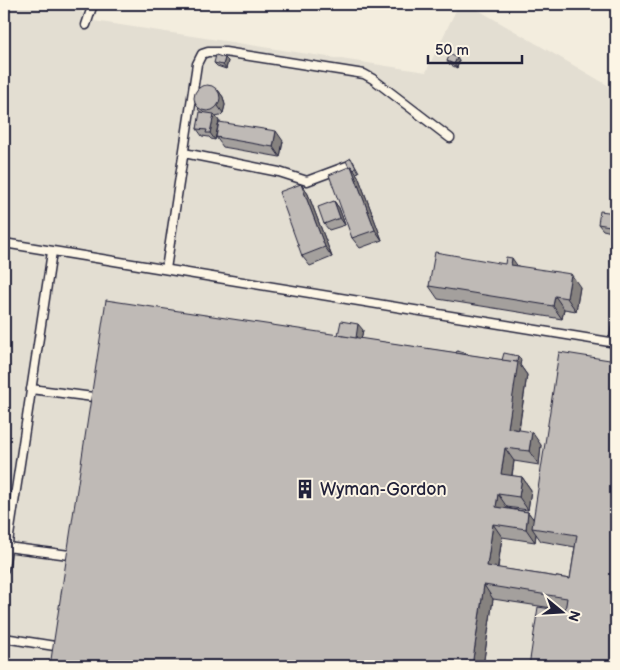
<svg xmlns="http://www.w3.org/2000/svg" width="620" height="670" font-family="'Balsamiq Sans',sans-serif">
  <rect width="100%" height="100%" fill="#f3edde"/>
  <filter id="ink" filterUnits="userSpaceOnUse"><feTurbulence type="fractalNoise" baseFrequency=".02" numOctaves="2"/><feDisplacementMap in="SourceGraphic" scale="10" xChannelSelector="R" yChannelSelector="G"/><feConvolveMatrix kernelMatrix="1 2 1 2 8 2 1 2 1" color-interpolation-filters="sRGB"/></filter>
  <g filter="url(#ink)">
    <path fill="#e3ded2" d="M4,4H70L94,21L426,72L459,4H468L616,90V666H4Z"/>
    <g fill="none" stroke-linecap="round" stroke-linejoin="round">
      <defs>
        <g id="lane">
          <path d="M86,25L93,4"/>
          <path d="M184,153L279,172L307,181L347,166"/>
          <path d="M4,243L616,343"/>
          <path d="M166,269L197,64L202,54L208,52H225L364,74L373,79L450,138"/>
          <path d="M614,342L616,328"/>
          <path d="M31,389L101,398"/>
          <path d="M7,547L77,556"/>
          <path d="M4,569L52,252"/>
          <path d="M4,638L61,647"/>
        </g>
      </defs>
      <use href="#lane" stroke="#22223b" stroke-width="11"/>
      <use href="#lane" stroke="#fcf5e5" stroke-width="8"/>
    </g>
    <g fill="#a4a09d" stroke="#22223b" fill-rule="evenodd">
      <path d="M228,61L226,69L217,66L214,63Z"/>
      <path d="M447,61H459L457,68L449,64Z"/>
      <path d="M218,90L223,97L225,105L223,113L220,116L216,117L219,121L215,140L211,139L209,137L202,136L197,129L201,113L198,109Z"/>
      <path d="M216,137L283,141L280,157L223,147Z"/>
      <path d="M353,161L359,172L356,173L358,176L382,240L360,248L352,238L349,167Z"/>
      <path d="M301,184L308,194L332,257L310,266L302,256Z"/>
      <path d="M334,201L339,208L345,225L329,230L324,224Z"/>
      <path d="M616,213V233L603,230L598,224Z"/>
      <path d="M518,266L580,287L576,311L564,309L562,319L438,299L429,286Z"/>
      <path d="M363,330L361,339L456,353L468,354L469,355L502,360L518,356L521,360L520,365L527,375L519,430L541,445L539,465L514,461L512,476L522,477L531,490L528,510L507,507V508L528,512L533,519L616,361L565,611V610L493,599L483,666H50L338,335ZM536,534L541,541L575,547L570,579L498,568L502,537L535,542Z"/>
    </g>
    <g fill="#86827f" stroke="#22223b">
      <path d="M225,58L228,61L226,69L223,65Z"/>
      <path d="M457,58L459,61L457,68L454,64Z"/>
      <path d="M218,90L223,97L225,105L223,113L218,106Z"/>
      <path d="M214,114L219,121L215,140L210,133Z"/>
      <path d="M276,131L283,141L280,157L273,147Z"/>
      <path d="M351,166L358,176L382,240L375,230Z"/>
      <path d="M301,184L308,194L332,257L325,247Z"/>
      <path d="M334,201L339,208L345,225L340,218Z"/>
      <path d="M512,258L521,271L511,265Z"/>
      <path d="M571,274L580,287L576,311L567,298Z"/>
      <path d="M555,296L564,309L562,319L553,306Z"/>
      <path d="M358,324L363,330L360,345L355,338Z"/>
      <path d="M518,356L521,360L520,365L527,375L517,441L508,428Z"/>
      <path d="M532,432L541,445L539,465L529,451Z"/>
      <path d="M505,448L514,461L510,487L501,474Z"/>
      <path d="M522,477L531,490L528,510L519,497Z"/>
      <path d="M498,494L507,507L505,520L496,507Z"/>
      <path d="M528,512L538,525L532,528L536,534L535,542L526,529Z"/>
      <path d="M493,524L502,537L496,579L487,566Z"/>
      <path d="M484,585L493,599L483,666H472Z"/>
    </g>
    <g fill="#bfbab6" stroke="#22223b">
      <path d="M450,54L457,58L454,64L447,61Z"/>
      <path d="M216,55L225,58L223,65L214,63Z"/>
      <circle cx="207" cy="98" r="13"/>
      <path d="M200,112L214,114L210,133H206L207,130L197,129Z"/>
      <path d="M219,122L276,131L273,147L216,137Z"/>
      <path d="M351,158L356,168L354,170L351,166L349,167L346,161Z"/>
      <path d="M351,166L375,230L352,238L329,175Z"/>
      <path d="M301,184L325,247L302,256L279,192Z"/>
      <path d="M334,201L340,218L324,224L318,207Z"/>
      <path d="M600,211L616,213V227L598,224Z"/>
      <path d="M435,252L505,264L506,257L512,258L511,265L571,274L567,298L555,296L553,306L429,286Z"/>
      <path d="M106,300L518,362L508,428L532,432L529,451L505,448L501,474L522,477L519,497L498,494L496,507L528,512L526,529L493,524L487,566L570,579L577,535L532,528L559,352L616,361V666H529L538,607L565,611L567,598L484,585L472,666H50Z"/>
      <path d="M341,321L358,324L356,338L338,335Z"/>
      <path d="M457,351L468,354V355L456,353Z"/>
      <path d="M504,353L518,356L517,362L502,360Z"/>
    </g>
  </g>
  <defs>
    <symbol id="building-bare" viewBox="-9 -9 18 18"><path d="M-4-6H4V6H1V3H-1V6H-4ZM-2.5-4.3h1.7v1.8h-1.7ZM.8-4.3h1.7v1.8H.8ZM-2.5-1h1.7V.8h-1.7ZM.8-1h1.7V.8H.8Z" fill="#22223b" stroke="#fcf5e5" stroke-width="2.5" paint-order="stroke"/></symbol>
  </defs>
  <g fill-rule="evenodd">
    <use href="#building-bare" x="291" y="475" width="28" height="28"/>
  </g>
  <g text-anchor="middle" stroke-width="4" stroke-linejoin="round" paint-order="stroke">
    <g font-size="18" fill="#22223b" stroke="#fcf5e5" text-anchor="start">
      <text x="320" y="495">Wyman-Gordon</text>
    </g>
  </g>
  <rect width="620" height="670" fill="none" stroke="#fcf5e5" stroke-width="20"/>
  <rect x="10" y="10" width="600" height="650" fill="none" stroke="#22223b" stroke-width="2" filter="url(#ink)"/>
  <g transform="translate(562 612) rotate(108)" stroke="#fcf5e5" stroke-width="4" paint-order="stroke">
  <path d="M0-4L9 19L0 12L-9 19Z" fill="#22223b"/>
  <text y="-8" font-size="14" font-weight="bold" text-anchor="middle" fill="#22223b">N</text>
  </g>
  <path d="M428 55v8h94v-8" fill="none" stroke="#22223b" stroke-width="2.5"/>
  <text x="435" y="55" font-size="15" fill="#22223b" stroke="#fcf5e5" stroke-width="4" paint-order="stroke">50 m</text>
</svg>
